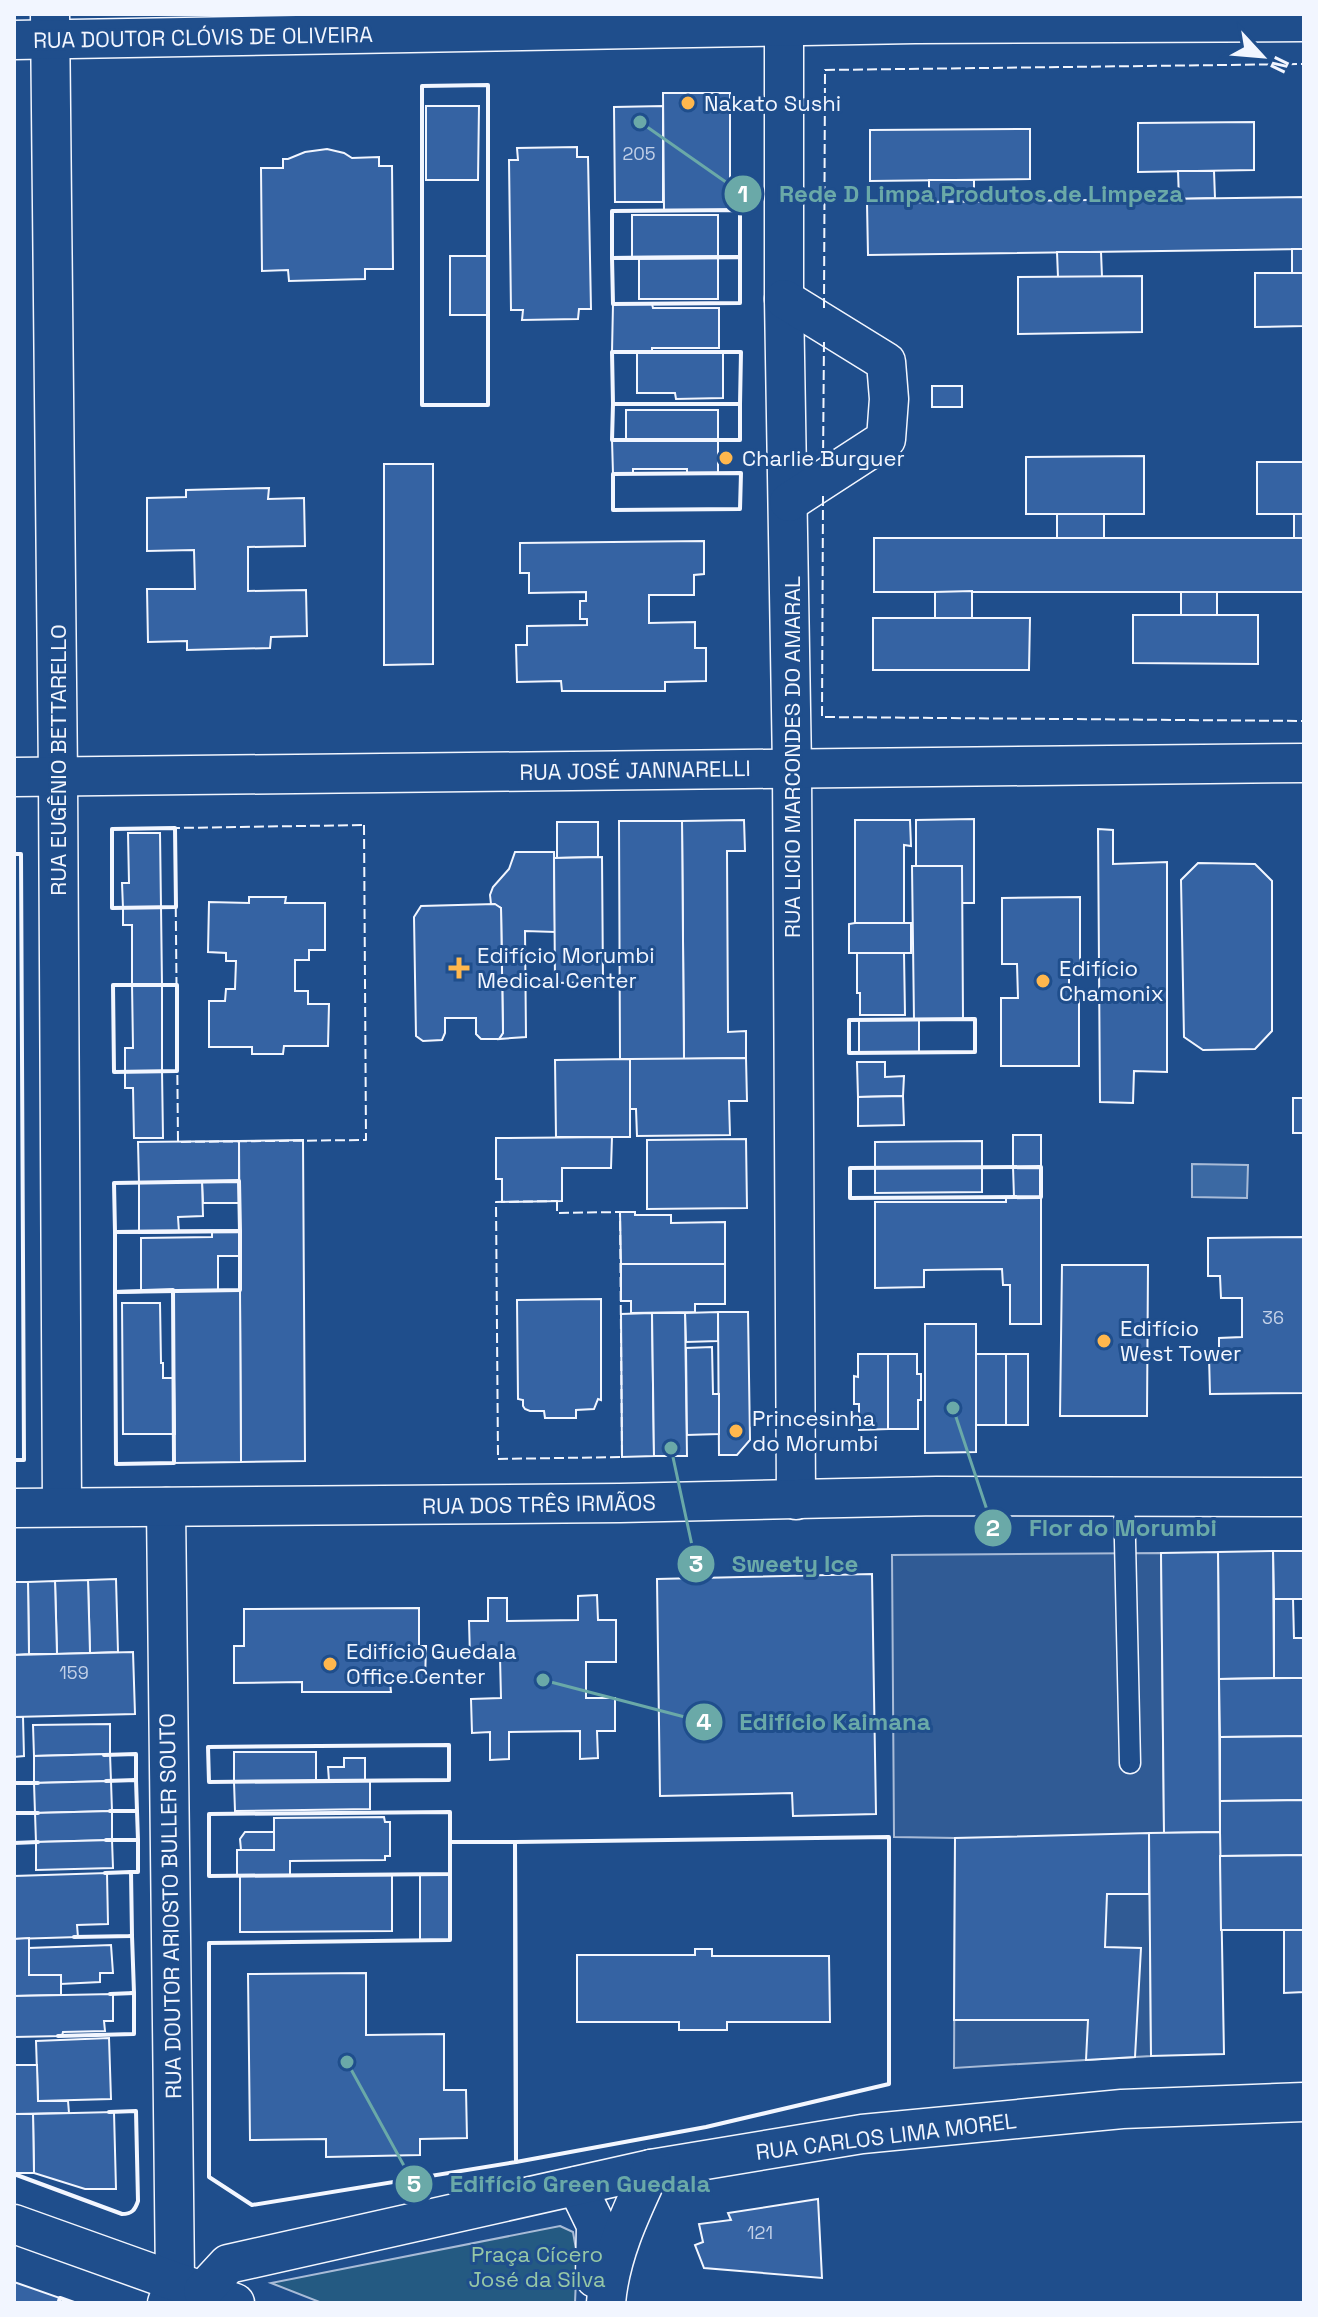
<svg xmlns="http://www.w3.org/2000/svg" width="1318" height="2317" font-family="'Space Grotesk',sans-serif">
  <rect width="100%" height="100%" fill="#1f4e8c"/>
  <path fill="#245a82" stroke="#a8bbd7" stroke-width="2" d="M560,2226L573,2232L577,2255L575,2303H322L271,2283Z"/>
  <path fill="#305b95" stroke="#a8bbd7" stroke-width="2" d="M1161,1553L1164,1833L1149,1834L1151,2056L954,2068L955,1838L894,1837L892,1555Z"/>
  <path fill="#3b69a3" stroke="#a8bbd7" stroke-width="2" d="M1192,1164L1248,1165L1247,1198L1192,1197Z"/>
  <g fill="#3563a3" stroke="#f2f6ff" stroke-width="2">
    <path d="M663,93H730V210H664Z"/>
    <path d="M426,106H479L478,180H426Z"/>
    <path d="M663,106V202H615L614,107Z"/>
    <path d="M1254,122V170L1138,172V123Z"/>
    <path d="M1030,129V179L870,181V130Z"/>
    <path d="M577,147V157H588L591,309H579L578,319L522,320L523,310H511L509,160H518L517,148Z"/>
    <path d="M327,149L344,153L352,158L379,157V166H392L393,269H365V279L289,281L288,270L262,271L261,168H283V159H288L305,152Z"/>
    <path d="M1178,171H1214L1215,198L1179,199Z"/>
    <path d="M929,180H974V201L929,202Z"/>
    <path d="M1304,197V249L868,255L867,203Z"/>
    <path d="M632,215H718V257L632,258Z"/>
    <rect x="1292" y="249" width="12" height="24"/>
    <path d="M1057,252H1101L1102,277H1058Z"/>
    <rect x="450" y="256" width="38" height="59"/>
    <path d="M718,257V299H639V258Z"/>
    <path d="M1255,273H1304V326L1255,327Z"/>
    <path d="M1142,276V332L1018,334V277Z"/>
    <path d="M613,304H652L653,308H719V348H652V352H612Z"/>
    <path d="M637,352H723V398L676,399L675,393H637Z"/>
    <rect x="932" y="386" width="30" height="21"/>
    <rect x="626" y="410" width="92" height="30"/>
    <path d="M612,440H718V474H687V469H633V474H613Z"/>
    <path d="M1144,456V514H1026V457Z"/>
    <rect x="1257" y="462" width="47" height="52"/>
    <path d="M384,464H433V664L384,665Z"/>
    <path d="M269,488L268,499L304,498L305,546L248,547V591L306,590L307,636L271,637L270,648L187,650V641L148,642L147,589H195L194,550L147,551V498L186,497V490Z"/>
    <rect x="1057" y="514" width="47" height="24"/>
    <rect x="1294" y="514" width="10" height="24"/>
    <rect x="874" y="538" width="430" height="54"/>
    <path d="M704,541V574L694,575V595H649V623L695,622V648H706V681L665,682V691H562L561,681L517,682L516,645H527V626L587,625V619H580V601H586V592L529,593V573H520V543Z"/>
    <path d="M972,591V618H935V592Z"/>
    <rect x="1181" y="592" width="36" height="23"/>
    <path d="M1133,615H1258V664L1133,663Z"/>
    <path d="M873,618H1030L1029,670H873Z"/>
    <path d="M974,819V903H962V866H916V820Z"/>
    <path d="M744,820L745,851H727L728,1032L746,1031V1058L684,1059L682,821Z"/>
    <path d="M855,820H910L911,846L904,845V923H855Z"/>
    <path d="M619,821H682L684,1059H620Z"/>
    <path d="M557,822H598V857L557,858Z"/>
    <path d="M1098,829L1113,830V864L1167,862V1072L1134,1071L1133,1103L1100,1102Z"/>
    <path d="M128,833H160L161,907L123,908L122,883H129Z"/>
    <path d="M515,852H554L555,932L525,931L526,1037L499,1039L503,1033L501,908L491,904L490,895L493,887L509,869Z"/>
    <path d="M602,857L603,982L555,983L554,858Z"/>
    <path d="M1198,863L1255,864L1272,881V1031L1255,1049L1203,1050L1184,1037L1181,880Z"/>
    <path d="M912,866H962L963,1019L914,1020Z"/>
    <path d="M249,897H286L285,903H325V950H309V960H295V991H308V1004H329L328,1046H284L283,1054H252V1047H209V1001H225L226,989H235L236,961H226V953L208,952L209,902L249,903Z"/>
    <path d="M1080,897V964H1069V1000H1079V1066H1001V998H1018L1017,964H1002V898Z"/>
    <path d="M495,904L501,908L503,1033L499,1039H481L476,1034V1018H445V1033L442,1040L423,1041L416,1036L414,917L421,906Z"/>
    <path d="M161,907L162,985L132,984V925H123V908Z"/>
    <path d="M855,923H911V953H849V924Z"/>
    <path d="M857,953H904L905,1015H860V993H857Z"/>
    <path d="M132,984L162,985V1071L125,1072V1048H133Z"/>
    <rect x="859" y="1020" width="60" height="33"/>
    <path d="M746,1058L747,1101H729L730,1135L637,1136L636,1109H630V1059Z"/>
    <path d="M630,1059V1137H556L555,1060Z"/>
    <path d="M857,1062H885V1077L904,1076L903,1096L858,1097Z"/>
    <path d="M162,1071L163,1138H134L133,1088H125V1072Z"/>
    <path d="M903,1096L904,1125L858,1126V1097Z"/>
    <rect x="1293" y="1098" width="11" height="35"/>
    <rect x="1013" y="1135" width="28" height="32"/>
    <path d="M612,1137L611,1168H562V1201L502,1202V1179H496V1138Z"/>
    <path d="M746,1139L747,1208L647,1209V1140Z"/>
    <path d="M303,1140L305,1461L241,1462L239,1141Z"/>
    <path d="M239,1141V1181L139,1183L138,1142Z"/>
    <path d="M982,1141V1167L875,1168V1142Z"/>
    <path d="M982,1167V1192L875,1193V1168Z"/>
    <path d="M1013,1167H1041V1197H1014Z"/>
    <path d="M239,1181L240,1203H203L202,1182Z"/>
    <path d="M202,1182L203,1216L178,1217L179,1232L139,1233V1183Z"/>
    <path d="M1006,1197H1041V1324H1010V1285H1003L1002,1269L924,1270V1287L875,1288V1202H1006Z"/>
    <path d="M620,1212H635V1215H671V1223L725,1222V1264H621Z"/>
    <path d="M240,1231V1256H218V1290L141,1291V1238L212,1237V1232Z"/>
    <path d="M1304,1237V1393L1210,1394L1209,1356H1219V1338L1242,1337V1298H1221L1220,1276H1208V1238Z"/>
    <path d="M621,1264H725V1304H695V1312L631,1313V1301H621Z"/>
    <path d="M1062,1265H1148L1147,1416H1060Z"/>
    <path d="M173,1290H240L241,1462L174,1463Z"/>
    <path d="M601,1299V1400L598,1399L594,1409L576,1410V1418H545L544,1411H530L525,1409L523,1406V1400L518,1399L517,1300Z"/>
    <path d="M122,1303H160L161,1363H163V1378H174L175,1434H123Z"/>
    <path d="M718,1312H748L750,1440L737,1455H719Z"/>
    <path d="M718,1312V1341L686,1342L685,1313Z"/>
    <path d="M652,1313L654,1456L622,1457L621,1314Z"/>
    <path d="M652,1313H685L687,1456H654Z"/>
    <path d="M925,1324H976V1452L925,1453Z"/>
    <path d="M712,1347L713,1394H719V1434L687,1435L686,1348Z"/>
    <path d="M858,1354H888V1429L859,1430V1404H854V1376L858,1377Z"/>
    <path d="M888,1354H917V1374H921V1400H918V1429H888Z"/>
    <rect x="976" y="1354" width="30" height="71"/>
    <rect x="1006" y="1354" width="22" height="71"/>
    <path d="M1273,1551H1304V1599H1274Z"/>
    <path d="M1273,1551L1274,1678L1219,1679L1218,1552Z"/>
    <path d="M1218,1552L1220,1832L1164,1833L1161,1553Z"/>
    <path d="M872,1574L876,1814L793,1816L792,1793L660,1796L657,1579Z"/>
    <path d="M116,1579L118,1652L90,1653L88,1580Z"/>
    <path d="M88,1580L90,1653L57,1654L55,1581Z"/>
    <path d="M55,1581L57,1654H29L28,1582Z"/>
    <path d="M14,1582H28L29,1654L14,1655Z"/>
    <path d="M597,1595L598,1620H616V1662H586V1698H615V1731H597L598,1758L580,1759V1731L509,1732V1759L490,1760V1732L472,1733L471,1699L501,1698L500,1657H470L469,1621H488V1598H507V1621L578,1620V1596Z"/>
    <path d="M1274,1599H1293L1294,1638H1304V1678H1274Z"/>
    <path d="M419,1608V1646H426L425,1682H390L391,1692H302V1682L234,1683V1646H244V1609Z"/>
    <path d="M133,1652L135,1714L14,1717V1655Z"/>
    <path d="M1294,1678H1304V1736L1220,1737L1219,1679Z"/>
    <path d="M14,1717H23L24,1756L14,1757Z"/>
    <path d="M110,1724V1754L34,1756L33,1725Z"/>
    <path d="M1304,1736V1800L1220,1801V1737Z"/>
    <path d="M234,1752H316V1781L234,1782Z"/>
    <path d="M110,1754L111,1781L34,1783V1756Z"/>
    <path d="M344,1758H365V1781H329L328,1767H344Z"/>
    <path d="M370,1780V1809L235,1811L234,1782Z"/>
    <path d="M111,1781L112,1811L35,1813L34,1783Z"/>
    <path d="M1304,1800V1855L1220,1856V1801Z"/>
    <path d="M112,1811V1840L36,1842L35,1813Z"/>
    <path d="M384,1817L385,1822H390V1856H385V1860L290,1861V1876H237V1850H274V1818Z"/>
    <path d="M245,1832H274V1850H241L240,1839Z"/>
    <path d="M1220,1832L1224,2054L1151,2056L1149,1833Z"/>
    <path d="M1149,1833V1894H1107L1105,1947L1141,1948L1135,2057L1086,2060L1088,2020H954L955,1838Z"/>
    <path d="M112,1840L113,1868L36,1870V1842Z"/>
    <path d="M1304,1855V1930H1221L1220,1856Z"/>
    <path d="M107,1873L108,1924L77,1925L78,1937L14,1939V1876Z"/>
    <path d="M420,1874H450V1940L420,1941Z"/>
    <path d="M392,1875V1931L240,1932V1876Z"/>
    <path d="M1284,1930H1304V1992L1284,1993Z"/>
    <path d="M29,1938V1975H61V1995L14,1996V1939Z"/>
    <path d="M111,1945L113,1973H100V1982L61,1984V1975H29V1948Z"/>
    <path d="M695,1949H712V1956H829L830,2022H727V2030H679V2022H577V1955H695Z"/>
    <path d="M366,1973V2035L444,2034V2090H466L467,2138L420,2139V2155L326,2157V2139L250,2140L248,1974Z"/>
    <path d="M113,1994V2021H104L105,2031L63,2032L62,2036L14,2037V1996Z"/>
    <path d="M109,2038L111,2099L38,2101L36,2041Z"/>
    <path d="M14,2065H37L38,2101H68L69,2113L14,2114Z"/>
    <path d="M114,2112L116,2189H85L34,2173L33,2114Z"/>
    <path d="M14,2114H33L34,2173H14Z"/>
    <path d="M818,2199L822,2278L704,2268L695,2245L703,2242L699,2224L731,2220L728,2213Z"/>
    <path d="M14,2282L60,2298L58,2303H14Z"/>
  </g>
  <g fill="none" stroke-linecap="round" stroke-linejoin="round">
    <defs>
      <path id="service" d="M1124,1497L1130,1763"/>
      <g id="minor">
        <path d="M50,14L58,777L62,1507"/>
        <path d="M784,14V299L792,768L796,1500"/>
        <path d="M14,40L915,24L1304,22"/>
        <path d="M784,299L886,362L889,399L886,439L789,502"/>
        <path d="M14,777L1304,763"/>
        <path d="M166,1507L175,2281L167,2303"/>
        <path d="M14,1508L620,1503L937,1496L1304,1497"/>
        <path d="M577,2186L596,2225L595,2278"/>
        <path d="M14,2224L235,2303"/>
        <path d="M203,2291L228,2264L651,2169L862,2134L1122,2109L1304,2102"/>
        <path d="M606,2303C610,2255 631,2212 651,2169"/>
      </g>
    </defs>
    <use href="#service" stroke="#f2f6ff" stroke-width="23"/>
    <use href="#minor" stroke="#f2f6ff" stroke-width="41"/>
    <use href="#service" stroke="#1f4e8c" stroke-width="20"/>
    <use href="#minor" stroke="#1f4e8c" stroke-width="38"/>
    <g stroke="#f2f6ff" stroke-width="2" stroke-dasharray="10 4" stroke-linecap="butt">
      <path d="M824,308L825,70L1304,64"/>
      <path d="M823,464L824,340"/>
      <path d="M823,496L822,717L1304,721"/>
      <path d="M364,825L366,1140L178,1142L175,828Z"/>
      <path d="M557,1201V1213L620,1212L622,1457L498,1459L496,1202Z"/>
    </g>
    <g stroke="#f2f6ff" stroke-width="4">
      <path d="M488,85V405H422V86Z"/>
      <path d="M740,210V257L612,258V211Z"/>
      <path d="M740,257V303L613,304L612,258Z"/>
      <path d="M612,352H741L740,404H613Z"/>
      <path d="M613,404H740V440H612Z"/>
      <path d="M741,473L740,509L613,510V474Z"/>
      <path d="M175,828L176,907L112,908V829Z"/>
      <path d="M14,854H21L24,1460H14"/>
      <path d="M113,985H177V1071L114,1072Z"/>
      <path d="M975,1019V1052L849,1053V1020Z"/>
      <path d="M1041,1167V1197L850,1198V1168Z"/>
      <path d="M239,1181L240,1231L115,1232L114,1183Z"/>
      <path d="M240,1231V1290L115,1292V1232Z"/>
      <path d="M173,1290L174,1463L116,1464L115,1292Z"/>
      <path d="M449,1745V1780L209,1782L208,1747Z"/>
      <path d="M104,1755L136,1754V1780H134"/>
      <path d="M106,1781L136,1780L137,1811H110"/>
      <path d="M14,1783H38"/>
      <path d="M134,1811H137L138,1840H134"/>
      <path d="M450,1812V1874L209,1876V1814Z"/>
      <path d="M14,1813H38"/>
      <path d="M889,1837V2084L706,2127L516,2162L515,1842Z"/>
      <path d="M106,1840H138V1872H130"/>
      <path d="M450,1842H515L516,2162L252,2205L209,2177V1943L450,1940Z"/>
      <path d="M14,1843L38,1842"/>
      <path d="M74,1937L132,1936L131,1872L105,1873"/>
      <path d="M110,1994L134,1993L132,1936H130"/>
      <path d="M58,2036L134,2034V1993H131"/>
      <path d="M14,2174L122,2214C132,2214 135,2210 138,2201L136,2111L109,2112"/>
      <path d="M59,2301L60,2298L74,2303"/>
    </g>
  </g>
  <g fill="#ffb74d" stroke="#1f4e8c" stroke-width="3">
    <circle cx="688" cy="103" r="8"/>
    <circle cx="726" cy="458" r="8"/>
    <path d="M455 956h8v8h8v8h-8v8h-8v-8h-8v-8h8z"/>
    <circle cx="1043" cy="981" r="8"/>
    <circle cx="1104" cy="1341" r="8"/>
    <circle cx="736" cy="1431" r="8"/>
    <circle cx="330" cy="1664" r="8"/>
  </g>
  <g text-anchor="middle" stroke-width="6" stroke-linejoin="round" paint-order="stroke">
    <g font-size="18" fill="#c3d1e8">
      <text x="639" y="160">205</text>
      <text x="1273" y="1324">36</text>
      <text x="74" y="1679">159</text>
      <text x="760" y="2239">121</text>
    </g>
    <g font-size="22" fill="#f2f6ff" stroke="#1f4e8c">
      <text transform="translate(203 37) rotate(-1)" y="8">RUA DOUTOR CLÓVIS DE OLIVEIRA</text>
      <text transform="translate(792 757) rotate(-90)" y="8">RUA LICIO MARCONDES DO AMARAL</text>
      <text transform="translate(58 760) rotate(-90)" y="8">RUA EUGÊNIO BETTARELLO</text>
      <text transform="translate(635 770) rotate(-1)" y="8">RUA JOSÉ JANNARELLI</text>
      <text transform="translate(539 1504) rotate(-1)" y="8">RUA DOS TRÊS IRMÃOS</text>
      <text transform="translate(170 1906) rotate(-91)" y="8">RUA DOUTOR ARIOSTO BULLER SOUTO</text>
      <text transform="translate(886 2136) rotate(-7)" y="8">RUA CARLOS LIMA MOREL</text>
    </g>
    <g font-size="22" fill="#f2f6ff" stroke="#1f4e8c" text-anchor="start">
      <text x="704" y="111">Nakato Sushi</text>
      <text x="742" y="466">Charlie Burguer</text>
      <text x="477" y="963">Edifício Morumbi<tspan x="477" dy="25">Medical Center</tspan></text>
      <text x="1059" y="976">Edifício<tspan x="1059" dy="25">Chamonix</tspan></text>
      <text x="1120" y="1336">Edifício<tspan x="1120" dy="25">West Tower</tspan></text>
      <text x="752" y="1426">Princesinha<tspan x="752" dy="25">do Morumbi</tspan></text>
      <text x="346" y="1659">Edifício Guedala<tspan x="346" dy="25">Office Center</tspan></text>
    </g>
    <g font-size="22" fill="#97c8a6" stroke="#1f4e8c">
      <text x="537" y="2262">Praça Cícero<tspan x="537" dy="25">José da Silva</tspan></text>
    </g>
  </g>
  <path fill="none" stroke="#6aa9a8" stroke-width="3" d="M640 122L743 194M953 1408L993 1528M671 1448L696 1564M543 1680L704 1722M347 2062L414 2184"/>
  <g fill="#6aa9a8" stroke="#1f4e8c" stroke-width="3">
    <circle cx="640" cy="122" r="8"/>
    <circle cx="953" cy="1408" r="8"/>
    <circle cx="671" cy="1448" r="8"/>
    <circle cx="543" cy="1680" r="8"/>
    <circle cx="347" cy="2062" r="8"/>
    <circle cx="743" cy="194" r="20"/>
    <circle cx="993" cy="1528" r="20"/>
    <circle cx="696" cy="1564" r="20"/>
    <circle cx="704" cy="1722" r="20"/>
    <circle cx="414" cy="2184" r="20"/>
  </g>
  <g font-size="24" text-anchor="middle" font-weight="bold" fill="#fff">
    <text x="743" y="202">1</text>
    <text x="993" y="1536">2</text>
    <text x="696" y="1572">3</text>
    <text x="704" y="1730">4</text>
    <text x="414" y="2192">5</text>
  </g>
  <g font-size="24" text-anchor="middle" font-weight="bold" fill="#6aa9a8" stroke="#1f4e8c" stroke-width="6" stroke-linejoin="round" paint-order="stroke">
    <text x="981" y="202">Rede D Limpa Produtos de Limpeza</text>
    <text x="1123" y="1536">Flor do Morumbi</text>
    <text x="795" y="1572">Sweety Ice</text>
    <text x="835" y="1730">Edifício Kaimana</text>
    <text x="580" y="2192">Edifício Green Guedala</text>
  </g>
  <rect width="1318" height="2317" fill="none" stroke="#f2f6ff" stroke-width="32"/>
  <g transform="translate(1262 56) rotate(116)" stroke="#1f4e8c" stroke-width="6" paint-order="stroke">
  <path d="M0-6L14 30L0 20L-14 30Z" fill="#f2f6ff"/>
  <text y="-12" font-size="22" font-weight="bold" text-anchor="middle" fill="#f2f6ff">N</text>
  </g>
</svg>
